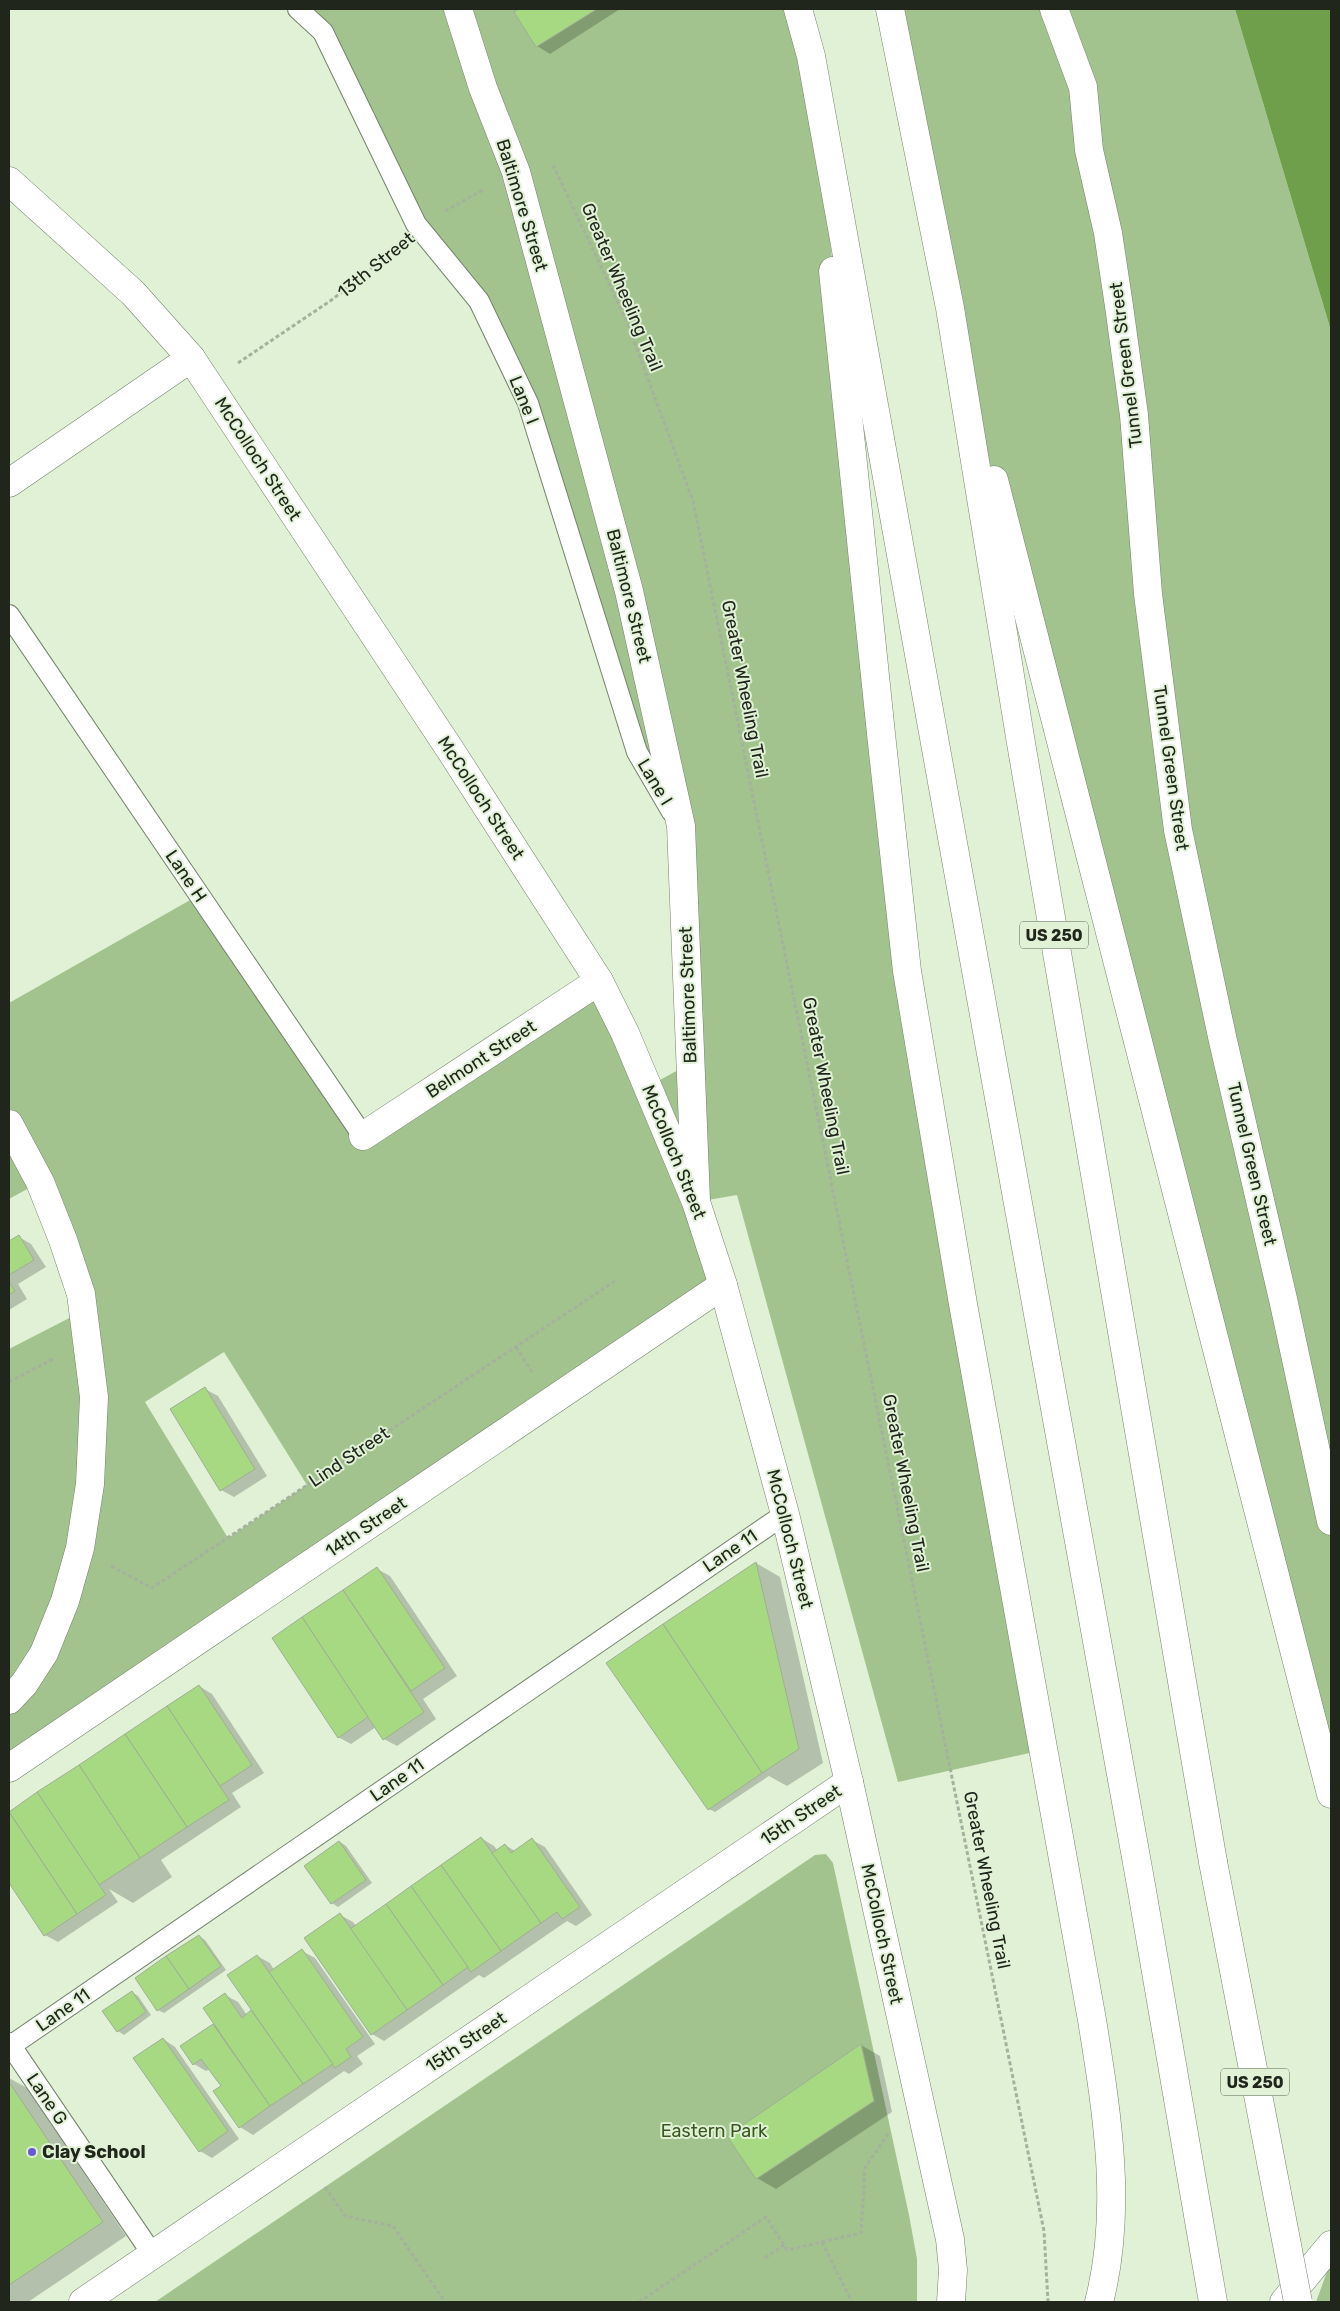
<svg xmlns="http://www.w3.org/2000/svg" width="1340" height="2311" font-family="Rubik,sans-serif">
  <rect width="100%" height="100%" fill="#e0f1d6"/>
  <g fill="#a3c38e" fill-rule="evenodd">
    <path d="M297,9H798L811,56L882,743L1043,1750L898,1782L737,1195L696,1202L723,1285L9,1768V1349L83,1311L40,1182L9,1199V1003L199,895L363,1136L599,981L649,1086L691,1063L681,826L637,752L528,403L479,301L420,229L323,32ZM224,1352L307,1485L228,1538L145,1402Z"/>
    <path d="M884,9H1235L1331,331V1794L950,308Z"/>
    <path d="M826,1854L833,1863L909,2215L917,2259V2302H155L815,1855Z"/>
    <path d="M1331,2261V2302H1316Z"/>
  </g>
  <path fill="#6f9f4a" d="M1235,9H1331V331Z"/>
  <g fill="#0003">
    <path d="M521,9H620L550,54L537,46L516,12Z"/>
    <path d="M19,1237L31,1244L46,1267L18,1284L27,1299L9,1310V1243Z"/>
    <path d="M205,1389L218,1396L267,1476L234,1497L221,1490Z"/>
    <path d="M756,1563L780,1577L823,1763L787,1786L769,1776L715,1812L709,1809L664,1625Z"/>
    <path d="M377,1569L390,1576L457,1676L423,1699L436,1719L397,1746L384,1739L376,1727L351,1744L338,1737L274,1638Z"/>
    <path d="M199,1686L212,1694L264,1773L232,1793L241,1807L161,1860L172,1877L133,1903L109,1889L118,1902L58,1942L45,1935L9,1881V1813Z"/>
    <path d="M481,1838L494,1846L497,1850L505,1845L515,1851L532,1840L545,1847L592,1915L576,1926L567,1921L484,1978L479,1975L384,2041L372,2034L340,1915L353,1922L356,1926Z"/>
    <path d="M340,1842L346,1846L372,1883L338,1907L332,1903Z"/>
    <path d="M199,1936L205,1940L226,1970L164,2013L158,2010Z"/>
    <path d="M302,1951L315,1958L375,2044L357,2056L363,2064L349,2074L344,2071L253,2135L240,2127L222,2087L210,2069L206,2071L194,2064L182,2046L215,2024L225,1995L238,2002L247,2015L253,2011L257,1956L270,1963L274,1970Z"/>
    <path d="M132,1992L138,1996L151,2015L124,2035L118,2031Z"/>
    <path d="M163,2039L175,2047L239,2139L212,2158L200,2151Z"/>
    <path d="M861,2045L880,2056L892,2112L776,2189L757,2178Z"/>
    <path d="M9,2078L27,2088L126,2236L28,2302H9Z"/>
  </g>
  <g fill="#a7d983" stroke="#9fae95">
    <path d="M519,9H597L536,47L514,12Z"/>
    <path d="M19,1235L34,1260L9,1275V1241Z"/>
    <path d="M9,1282L15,1291L9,1295Z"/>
    <path d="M205,1387L255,1469L220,1491L170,1409Z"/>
    <path d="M756,1562L799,1749L762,1773L663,1624Z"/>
    <path d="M377,1567L445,1668L411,1691L343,1590Z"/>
    <path d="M343,1590L424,1712L383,1740L302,1617Z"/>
    <path d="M302,1617L368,1717L338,1738L272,1638Z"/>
    <path d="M663,1624L762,1773L708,1810L606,1663Z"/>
    <path d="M199,1685L252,1765L220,1786L167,1706Z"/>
    <path d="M167,1706L229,1800L187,1827L125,1734Z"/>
    <path d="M125,1734L187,1827L140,1858L79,1765Z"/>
    <path d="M79,1765L140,1858L99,1885L37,1792Z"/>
    <path d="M37,1792L106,1895L77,1914L9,1812Z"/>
    <path d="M9,1812L77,1914L44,1936L9,1883Z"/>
    <path d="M481,1837L541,1923L501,1951L441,1865Z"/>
    <path d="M532,1838L580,1907L562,1919L557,1912L541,1923L492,1853L505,1844L511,1853Z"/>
    <path d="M339,1841L366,1880L331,1904L304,1866Z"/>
    <path d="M441,1865L501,1951L471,1972L411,1886Z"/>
    <path d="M411,1886L468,1967L443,1985L386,1904Z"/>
    <path d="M386,1904L443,1985L407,2010L350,1929Z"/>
    <path d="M340,1913L407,2010L371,2035L304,1938Z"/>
    <path d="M199,1935L221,1966L189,1989L166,1956Z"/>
    <path d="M302,1949L363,2037L346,2049L351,2057L335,2068L269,1972Z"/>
    <path d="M257,1955L333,2064L303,2084L227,1975Z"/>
    <path d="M166,1956L189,1989L157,2011L135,1978Z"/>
    <path d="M132,1991L146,2012L117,2032L102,2011Z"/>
    <path d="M225,1993L242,2018L251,2010L303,2084L270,2106L203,2008Z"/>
    <path d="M213,2024L270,2106L239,2128L213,2091L221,2086L201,2059L193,2065L180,2046Z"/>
    <path d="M163,2038L228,2131L199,2152L133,2058Z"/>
    <path d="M861,2044L874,2101L756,2179L727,2136Z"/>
    <path d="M9,2082L103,2222L9,2285Z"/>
  </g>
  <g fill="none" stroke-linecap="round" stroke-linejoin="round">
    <defs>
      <g id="lane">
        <path d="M298,9L323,32L416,224L479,301L528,403L637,752L672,812"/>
        <path d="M9,615L363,1136"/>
        <path d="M9,2043L153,2255"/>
        <path d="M9,2047L785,1514"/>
      </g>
      <g id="street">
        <path d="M458,9L483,88L516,172L629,591L681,826L696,1201"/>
        <path d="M1054,9L1083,87L1089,150L1108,233L1119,306L1134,415L1148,594L1178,830L1223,1041L1283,1299L1331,1521"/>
        <path d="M9,483L191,358"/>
        <path d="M9,1124L40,1182L63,1240L81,1294L94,1397L90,1484L80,1548L65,1601L44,1653L24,1684L9,1700"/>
        <path d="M363,1136L599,981"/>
        <path d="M849,1782L950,2239L953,2270L951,2302"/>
      </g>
      <g id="secondary">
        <path d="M9,181L133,293L191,358L449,748L599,981L625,1033L696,1202L723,1285L785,1514L849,1782L83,2302"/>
        <path d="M9,1768L723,1285"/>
      </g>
      <g id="highway">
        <path d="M798,9L811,56L1141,1885L1213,2302"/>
        <path d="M890,9L950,308L1021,743L1213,1862"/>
        <path d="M833,271L882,743L907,971L963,1304L1092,2020C1107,2113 1123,2210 1099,2302"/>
        <path d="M994,480L1331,1794"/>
        <path d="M1284,2302L1331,2245"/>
      </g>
    </defs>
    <use href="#lane" stroke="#74836b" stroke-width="22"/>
    <use href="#street" stroke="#74836b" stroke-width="29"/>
    <use href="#secondary" stroke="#74836b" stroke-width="29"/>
    <use href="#highway" stroke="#74836b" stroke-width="29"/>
    <g stroke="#a4b19c" stroke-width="3" stroke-dasharray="4 2.5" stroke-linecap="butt">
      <path d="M553,165L627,322L693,501L1044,2231L1048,2302"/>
      <path d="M445,211L483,190"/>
      <path d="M238,363L333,299L396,248"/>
      <path d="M516,1347L532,1372"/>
      <path d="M9,1382L53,1359"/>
      <path d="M111,1566L152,1588L615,1281"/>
      <path d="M325,2187L345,2216L393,2226L445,2302"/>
      <path d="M822,2242L852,2302"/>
      <path d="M765,2258L784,2245"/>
      <path d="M639,2302L766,2217L787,2250L861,2233L865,2168L889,2132"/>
    </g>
    <use href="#lane" stroke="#fff" stroke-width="20"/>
    <use href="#street" stroke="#fff" stroke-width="28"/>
    <use href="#secondary" stroke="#fff" stroke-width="28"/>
    <use href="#highway" stroke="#fff" stroke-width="28"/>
    <defs>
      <path id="highway-bridge" d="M1213,1862L1298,2302"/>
    </defs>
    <use href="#highway-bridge" stroke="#74836b" stroke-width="29" stroke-linecap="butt"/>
    <use href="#highway-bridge" stroke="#fff" stroke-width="28"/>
  </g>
  <circle fill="#665ad4" stroke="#e0f1d6" stroke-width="2" cx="32" cy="2152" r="5"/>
  <g text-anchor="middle" stroke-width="4" stroke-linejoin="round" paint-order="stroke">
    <g fill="#e0f1d6" stroke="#5a6354" stroke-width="1">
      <rect x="1020" y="921.5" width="68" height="27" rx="4"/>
      <rect x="1221" y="2068.5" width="68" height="27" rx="4"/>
    </g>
    <g font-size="16" font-weight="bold" fill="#20261c">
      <text x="1054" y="941">US 250</text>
      <text x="1255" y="2088">US 250</text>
    </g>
    <g font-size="18" fill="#20261c" stroke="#e0f1d6">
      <text transform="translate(522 205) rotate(73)" y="6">Baltimore Street</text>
      <text transform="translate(376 265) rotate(-39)" y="6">13th Street</text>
      <text transform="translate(622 287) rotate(67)" y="6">Greater Wheeling Trail</text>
      <text transform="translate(1126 365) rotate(-97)" y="6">Tunnel Green Street</text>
      <text transform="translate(524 400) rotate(68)" y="6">Lane I</text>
      <text transform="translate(258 459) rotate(57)" y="6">McColloch Street</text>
      <text transform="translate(629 596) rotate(76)" y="6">Baltimore Street</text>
      <text transform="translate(745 689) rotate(79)" y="6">Greater Wheeling Trail</text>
      <text transform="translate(1171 768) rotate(82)" y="6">Tunnel Green Street</text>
      <text transform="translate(655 782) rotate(59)" y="6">Lane I</text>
      <text transform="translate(481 798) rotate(57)" y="6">McColloch Street</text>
      <text transform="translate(186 876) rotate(56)" y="6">Lane H</text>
      <text transform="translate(688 995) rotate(-92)" y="6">Baltimore Street</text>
      <text transform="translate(481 1059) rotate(-33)" y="6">Belmont Street</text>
      <text transform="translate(826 1086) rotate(79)" y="6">Greater Wheeling Trail</text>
      <text transform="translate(674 1152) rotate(68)" y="6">McColloch Street</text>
      <text transform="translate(1252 1164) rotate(77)" y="6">Tunnel Green Street</text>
      <text transform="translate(349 1457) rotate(-34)" y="6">Lind Street</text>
      <text transform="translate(906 1483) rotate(79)" y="6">Greater Wheeling Trail</text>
      <text transform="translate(366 1527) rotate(-34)" y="6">14th Street</text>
      <text transform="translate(790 1539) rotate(76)" y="6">McColloch Street</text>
      <text transform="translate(730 1551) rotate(-34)" y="6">Lane 11</text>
      <text transform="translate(397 1780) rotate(-35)" y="6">Lane 11</text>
      <text transform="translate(801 1815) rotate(-34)" y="6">15th Street</text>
      <text transform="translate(987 1880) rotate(79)" y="6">Greater Wheeling Trail</text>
      <text transform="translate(882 1934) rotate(78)" y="6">McColloch Street</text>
      <text transform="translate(63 2010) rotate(-35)" y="6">Lane 11</text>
      <text transform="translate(466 2042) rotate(-34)" y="6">15th Street</text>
      <text transform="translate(47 2099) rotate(56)" y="6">Lane G</text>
    </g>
    <g font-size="18" fill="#38581e" stroke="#e0f1d6">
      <text x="714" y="2137">Eastern Park</text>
    </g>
    <g font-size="18" font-weight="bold" fill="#20261c" stroke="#e0f1d6" text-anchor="start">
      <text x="42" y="2158">Clay School</text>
    </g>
  </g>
  <rect width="1340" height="2311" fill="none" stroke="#20261c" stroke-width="20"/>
</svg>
